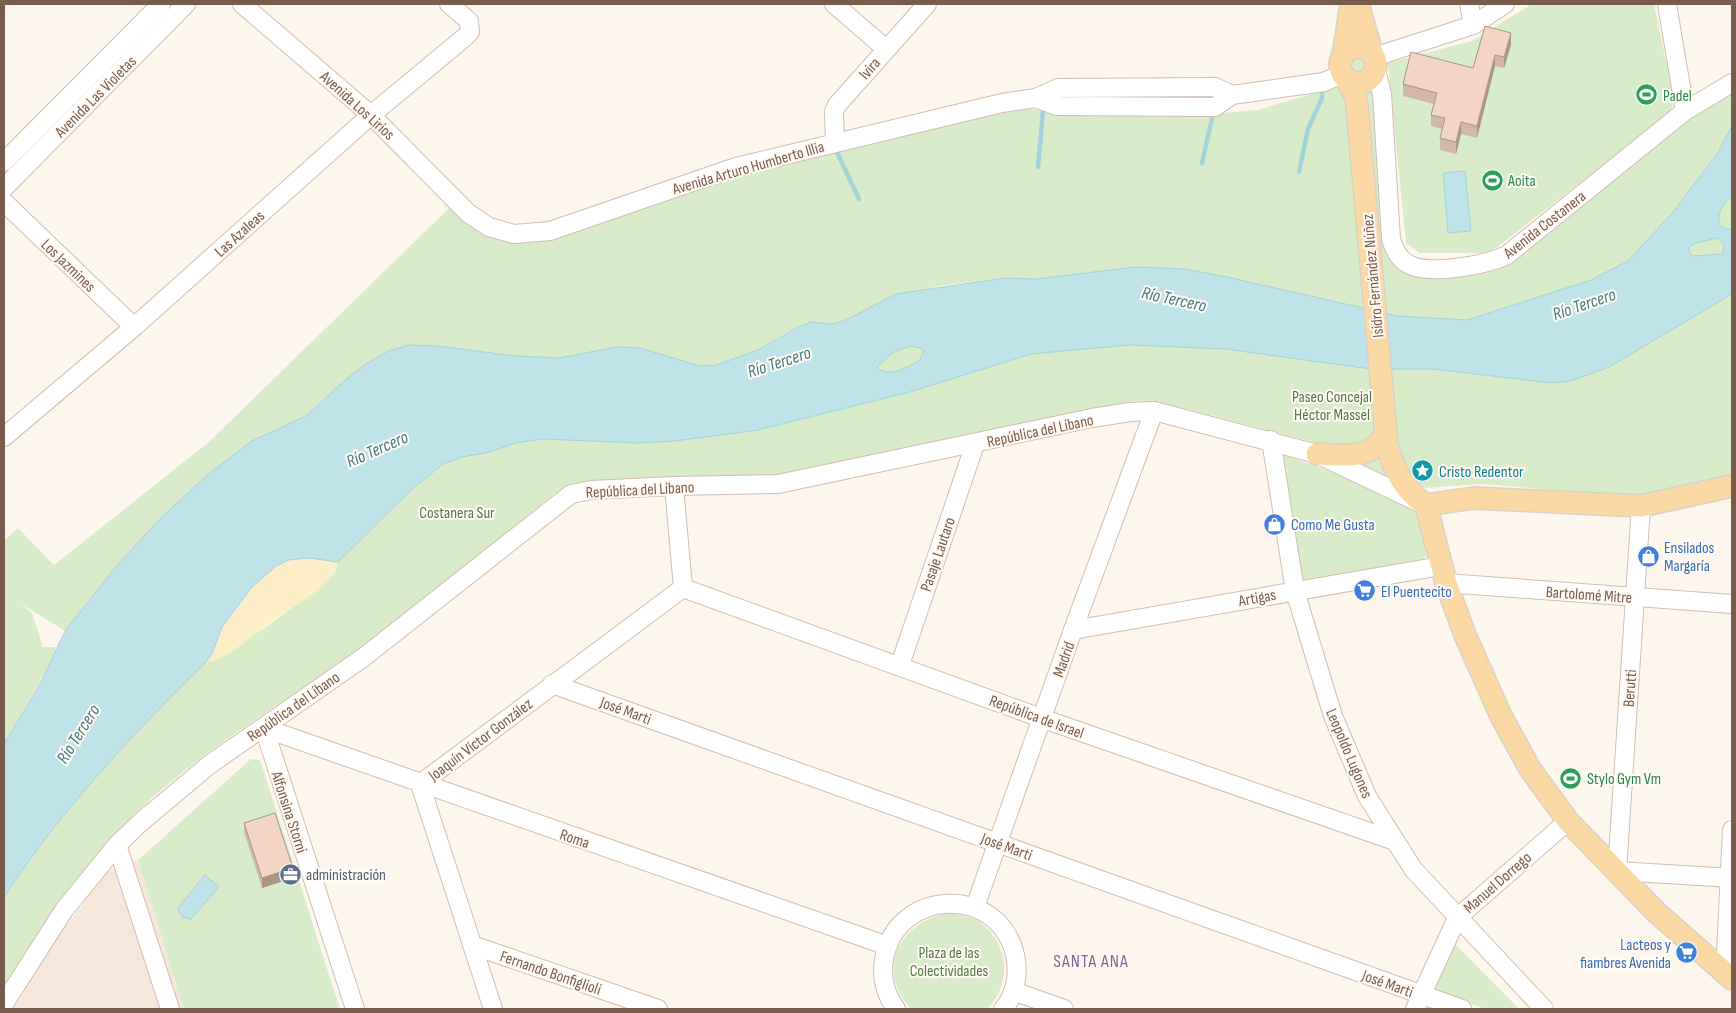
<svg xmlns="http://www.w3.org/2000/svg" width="1736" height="1013" font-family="'Sofia Sans Condensed',sans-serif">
  <rect width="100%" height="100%" fill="#fdf6ec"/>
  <path fill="#f5e8da" d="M138,860L184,1009H14L58,937L108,871Z"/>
  <g fill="#d8ecc9">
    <path d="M1532,4H1654L1674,100L1671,112L1496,248L1488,253H1420L1406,243L1388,63L1472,41Z"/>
    <circle cx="1358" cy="65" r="11"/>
    <path d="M1333,88L1364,92L1369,88L1374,89L1398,262L1473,270L1656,139L1732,89V126L1727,138L1673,212L1628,261L1592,280L1467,320L1398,316L1227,277L1184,269L1136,267L1036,279L1005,278L939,286L879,302L864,312L844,321L830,324L812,322L784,334L758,350L716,365L700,366L617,347L559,358L515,356L438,346L322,400L306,416L252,441L206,476L159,520L119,563L65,631L20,603L32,613L43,647H55L56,653L4,744V541L18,528L54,565L209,442L449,208C473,229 503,244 536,242L714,182L836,150L1011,109L1213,114L1257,110Z"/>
    <path d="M1060,94H1210L1212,98L1211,100L1063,101L1059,97Z"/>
    <path d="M1732,196V229H1727L1719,226C1716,213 1723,204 1732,196Z"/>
    <path d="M1718,238L1724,245L1723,254L1693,256L1689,252V247L1696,243Z"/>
    <path d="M1732,294V478L1637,497L1483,484L1422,488L1418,487L1399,460L1385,368L1433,369L1551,383L1609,367Z"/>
    <path d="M1129,345L1225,349L1371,369L1376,431C1360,448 1347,445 1325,445L1164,403L1136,401L775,476L673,477L571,483L557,492C492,543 428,597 361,647C288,702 205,746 139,810C85,862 43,923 4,986V897L30,857L62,814L152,715L205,663C223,660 321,589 334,573C336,570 337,565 338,562L411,490L443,464L462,457L486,452L516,443L543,439L639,443L675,441L758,430L910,392L1031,354Z"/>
    <path d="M910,346L920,348L924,351L919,361C907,367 888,379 877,367C882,356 899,349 910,346Z"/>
    <path d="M1382,447L1393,480L1360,467L1353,460Z"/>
    <path d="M1283,455L1334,472L1415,511L1419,515L1426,555L1422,562L1304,582L1301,581L1281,457Z"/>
    <path d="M251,759L260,760L340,1009H184L138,860Z"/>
    <path d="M949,913C961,915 973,917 982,924C1010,946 1011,985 987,1009H911C874,969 900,921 949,913Z"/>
    <path d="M1454,943L1519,1009H1486L1434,992Z"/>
  </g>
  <path fill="#fcefc7" d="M309,558L338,562C336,570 332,576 327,582C311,598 291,607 273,620C253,634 230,659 205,663C212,654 213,645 218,635C221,626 228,620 234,613C256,582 268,561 309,558Z"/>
  <g fill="#bfe3e8" stroke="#a5d3da" fill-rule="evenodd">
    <path d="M1732,126V196C1723,204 1716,213 1720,226L1727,229H1732V294L1609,367L1571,381L1551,383L1433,369H1371L1225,349L1129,345L1031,354L910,392L758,430L675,441L639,443L543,439L516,443L486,453L462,457L443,464L411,490L338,562L309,558L289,560L276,566L252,587L222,627L212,654L205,663C131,736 61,810 4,897V744L41,682L65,631L119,563L159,520L206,476L252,441L306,416L344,381L366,364L388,351L409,345L438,346L515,356L559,358L617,347L640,348L700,366L716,365L758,350L798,327L812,322L830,324L844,321L896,294L1005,278L1036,279L1136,267L1184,269L1227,277L1398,316L1467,320L1591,280L1628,261L1673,212L1718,152ZM1718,238L1724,245L1723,254L1693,256L1689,252V247L1696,243ZM910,346L920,348L924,351L919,361C907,367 888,379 877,367L892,353Z"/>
    <path d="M1465,171L1471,231L1448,233L1443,173Z"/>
    <path d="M205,875L219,887L190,920L186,917L184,919L177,909Z"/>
  </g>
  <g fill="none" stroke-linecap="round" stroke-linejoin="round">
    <g stroke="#a5d3da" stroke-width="4.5">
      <path d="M836,150L859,199"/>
      <path d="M1202,163L1213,114"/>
      <path d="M1038,167L1043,111"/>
      <path d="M1299,172L1308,129L1322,98V90"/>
    </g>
    <defs>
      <g id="minor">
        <path d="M242,4L371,115L468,213L489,227L514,234L550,231L736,167L1002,103L1036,98L1058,88L1215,87L1232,95"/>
        <path d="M834,4L886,49"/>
        <path d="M1469,4L1473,25"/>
        <path d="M1667,4L1685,111"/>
        <path d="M1374,57L1473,25L1505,4"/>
        <path d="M1375,65L1382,94L1391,239C1394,249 1399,259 1408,264C1429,276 1486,265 1507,255L1685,111L1732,83"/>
        <path d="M1036,98L1057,106L1215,107L1232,95L1324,82L1342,74"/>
        <path d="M835,142L834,112L837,105L927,4"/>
        <path d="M4,162L161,4"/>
        <path d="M4,188L186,4"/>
        <path d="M4,202L134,327"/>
        <path d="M4,437L134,327L371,115L465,37L470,32L469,21L449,4"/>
        <path d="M1271,440L1295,591L1333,716L1367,796L1413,869L1544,1009"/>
        <path d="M674,486L683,588"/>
        <path d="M1641,506L1617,871L1732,878"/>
        <path d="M1446,583L1732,604"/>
        <path d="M683,588L1041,718L1392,840"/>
        <path d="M1073,630L1441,566"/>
        <path d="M900,665L975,444"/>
        <path d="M552,684L1462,1009"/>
        <path d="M264,728L888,946"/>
        <path d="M264,728L355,1009"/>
        <path d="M420,784L683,588"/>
        <path d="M420,784L493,1009"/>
        <path d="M117,845L170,1009"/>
        <path d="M975,907L1073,630L1154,411"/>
        <path d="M472,945L658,1009"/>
        <path d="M1725,974L1732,830"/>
        <path d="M1013,991L1064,1009"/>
        <path d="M4,1004L64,910L117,845L141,822L209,765L364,657L571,494L591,490L674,486L778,484L1092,418L1130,412L1154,411L1317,454L1416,501"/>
        <path d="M896,1009C885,994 881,977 884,959C896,888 999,884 1015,955C1019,973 1016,995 1003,1009"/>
        <path d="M1415,1009L1457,918L1568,821"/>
      </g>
      <g id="major">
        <path d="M1358,4L1373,56"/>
        <circle cx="1358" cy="65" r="18"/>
        <path d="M1343,56L1351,4"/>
        <path d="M1344,76L1355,95L1357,106L1387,446C1395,471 1403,490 1426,505"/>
        <path d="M1317,454C1341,455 1374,461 1385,433"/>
        <path d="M1426,505L1446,583L1465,635L1501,716L1530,769L1568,821L1655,911L1732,979"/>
        <path d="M1426,505L1474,498L1641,506L1732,486"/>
      </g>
    </defs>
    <use href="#minor" stroke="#d1beb0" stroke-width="20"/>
    <use href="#major" stroke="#dad1cd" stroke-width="24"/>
    <use href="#minor" stroke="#fff" stroke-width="18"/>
    <use href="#major" stroke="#fbd9a5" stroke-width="21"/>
  </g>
  <g fill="#d1b7a8">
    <path d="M1511,45L1504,68L1495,66L1477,138L1461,134L1456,154L1440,150V138L1442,129L1431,126V115L1434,104L1403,96V84L1473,68Z"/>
    <path d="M244,823L293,878L262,888L244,832Z"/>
  </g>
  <g fill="#aa9588">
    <path d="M1511,33V45L1504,68V57Z"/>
    <path d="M1495,55V66L1477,138V126Z"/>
    <path d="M1461,122V134L1456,154V142Z"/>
    <path d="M293,868V878L262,888V878Z"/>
  </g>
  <g fill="#f3d5c3" stroke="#aa9588">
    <path d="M1485,26L1511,33L1504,57L1495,55L1477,126L1461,122L1456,142L1440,138L1445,118L1431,115L1437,93L1403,84L1411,52L1473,68Z"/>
    <path d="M275,813L293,868L262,878L244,823Z"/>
  </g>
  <defs>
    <symbol id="stadium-disc" viewBox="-11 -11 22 22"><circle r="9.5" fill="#2e9e5b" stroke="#fffaf3"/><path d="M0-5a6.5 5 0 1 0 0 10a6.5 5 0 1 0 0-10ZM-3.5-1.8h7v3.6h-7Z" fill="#fff"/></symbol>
    <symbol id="sight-disc" viewBox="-11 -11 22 22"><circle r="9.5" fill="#0f9aa8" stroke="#fffaf3"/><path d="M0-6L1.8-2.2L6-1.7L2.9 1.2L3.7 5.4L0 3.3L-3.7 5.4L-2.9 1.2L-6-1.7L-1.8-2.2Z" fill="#fff"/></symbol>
    <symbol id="shop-disc" viewBox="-11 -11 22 22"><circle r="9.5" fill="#3f7fe0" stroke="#fffaf3"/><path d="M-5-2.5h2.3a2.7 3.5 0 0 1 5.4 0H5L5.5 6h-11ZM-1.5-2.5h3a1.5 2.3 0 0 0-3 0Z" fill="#fff"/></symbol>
    <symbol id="supermarket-disc" viewBox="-11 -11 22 22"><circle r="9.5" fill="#3f7fe0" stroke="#fffaf3"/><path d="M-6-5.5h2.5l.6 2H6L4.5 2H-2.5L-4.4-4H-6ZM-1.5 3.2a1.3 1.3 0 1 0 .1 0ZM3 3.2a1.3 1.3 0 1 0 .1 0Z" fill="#fff"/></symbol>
    <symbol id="office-disc" viewBox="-11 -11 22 22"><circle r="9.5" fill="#5c6f8a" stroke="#fffaf3"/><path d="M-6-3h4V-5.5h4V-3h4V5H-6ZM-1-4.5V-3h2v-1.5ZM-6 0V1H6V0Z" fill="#fff"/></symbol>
  </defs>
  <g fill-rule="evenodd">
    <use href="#stadium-disc" x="1634" y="82" width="25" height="25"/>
    <use href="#stadium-disc" x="1480" y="168" width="25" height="25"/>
    <use href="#sight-disc" x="1410" y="458" width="25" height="25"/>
    <use href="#shop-disc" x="1262" y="512" width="25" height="25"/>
    <use href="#shop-disc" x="1636" y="544" width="25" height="25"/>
    <use href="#supermarket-disc" x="1352" y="578" width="25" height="25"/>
    <use href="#stadium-disc" x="1558" y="766" width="25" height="25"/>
    <use href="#office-disc" x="278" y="862" width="25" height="25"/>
    <use href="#supermarket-disc" x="1674" y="940" width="25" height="25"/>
  </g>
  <g text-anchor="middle" stroke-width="4" stroke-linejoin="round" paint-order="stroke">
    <g font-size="16" fill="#7a5c4d" stroke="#fffaf3">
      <text transform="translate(869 68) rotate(-49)" y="6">Ivira</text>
      <text transform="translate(95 96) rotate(-45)" y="6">Avenida Las Violetas</text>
      <text transform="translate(358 105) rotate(42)" y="6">Avenida Los Lirios</text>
      <text transform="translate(748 167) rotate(-16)" y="6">Avenida Arturo Humberto Illia</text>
      <text transform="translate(1544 224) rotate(-38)" y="6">Avenida Costanera</text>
      <text transform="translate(239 233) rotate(-42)" y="6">Las Azaleas</text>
      <text transform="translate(69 265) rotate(44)" y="6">Los Jazmines</text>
      <text transform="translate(1372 276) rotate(-95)" y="6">Isidro Fernández Núñez</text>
      <text transform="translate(1040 430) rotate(-12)" y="6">República del Líbano</text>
      <text transform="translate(640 489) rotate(-3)" y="6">República del Líbano</text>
      <text transform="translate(937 554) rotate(-71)" y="6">Pasaje Lautaro</text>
      <text transform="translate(1589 594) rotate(4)" y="6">Bartolomé Mitre</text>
      <text transform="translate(1257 597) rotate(-10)" y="6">Artigas</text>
      <text transform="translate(1063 659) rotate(-70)" y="6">Madrid</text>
      <text transform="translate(1629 688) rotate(-86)" y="6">Berutti</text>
      <text transform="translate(293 706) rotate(-35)" y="6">República del Líbano</text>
      <text transform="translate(626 710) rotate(20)" y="6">José Marti</text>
      <text transform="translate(1037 716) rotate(20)" y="6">República de Israel</text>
      <text transform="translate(480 739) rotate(-37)" y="6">Joaquín Víctor González</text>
      <text transform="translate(1350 753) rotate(67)" y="6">Leopoldo Lugones</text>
      <text transform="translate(290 812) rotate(72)" y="6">Alfonsina Storni</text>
      <text transform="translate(575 838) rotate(19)" y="6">Roma</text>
      <text transform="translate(1007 846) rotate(20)" y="6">José Marti</text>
      <text transform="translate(1497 882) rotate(-41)" y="6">Manuel Dorrego</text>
      <text transform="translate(551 972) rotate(19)" y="6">Fernando Bonfiglioli</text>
      <text transform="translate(1388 983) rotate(20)" y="6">José Marti</text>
    </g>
    <g font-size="16" fill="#27864d" stroke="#fffaf3" text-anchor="start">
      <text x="1663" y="101">Padel</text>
      <text x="1508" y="186">Aoita</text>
      <text x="1587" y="784">Stylo Gym Vm</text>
    </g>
    <g font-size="16" fill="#537a41" stroke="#fffaf3">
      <text x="1332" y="402">Paseo Concejal<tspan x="1332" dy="18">Héctor Massel</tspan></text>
      <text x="457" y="518">Costanera Sur</text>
      <text x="949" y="958">Plaza de las<tspan x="949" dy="18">Colectividades</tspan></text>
    </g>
    <g font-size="16" fill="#0d838f" stroke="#fffaf3" text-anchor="start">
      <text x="1439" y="477">Cristo Redentor</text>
    </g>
    <g font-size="16" fill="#366cbe" stroke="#fffaf3" text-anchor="start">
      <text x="1291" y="530">Como Me Gusta</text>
      <text x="1664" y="553">Ensilados<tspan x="1664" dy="18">Margaría</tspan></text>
      <text x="1381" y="597">El Puentecito</text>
      <text x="1671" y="950" text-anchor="end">Lacteos y<tspan x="1671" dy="18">fiambres Avenida</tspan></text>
    </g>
    <g font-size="16" fill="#4e5e75" stroke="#fffaf3" text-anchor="start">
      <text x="306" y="880">administración</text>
    </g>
    <g font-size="18" font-style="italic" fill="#437c86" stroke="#fffaf3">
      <text transform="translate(1174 299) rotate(12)" y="6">Río Tercero</text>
      <text transform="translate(1584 304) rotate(-19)" y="6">Río Tercero</text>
      <text transform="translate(779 362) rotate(-18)" y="6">Río Tercero</text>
      <text transform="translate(377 449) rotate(-24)" y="6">Río Tercero</text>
      <text transform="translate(78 734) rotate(-58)" y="6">Río Tercero</text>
    </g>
    <g font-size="18" letter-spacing="1" fill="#846695" stroke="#fffaf3">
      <text x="1091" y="967">SANTA ANA</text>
    </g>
  </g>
  <rect width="1736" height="1013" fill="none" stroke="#7a5c4d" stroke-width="10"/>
</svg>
